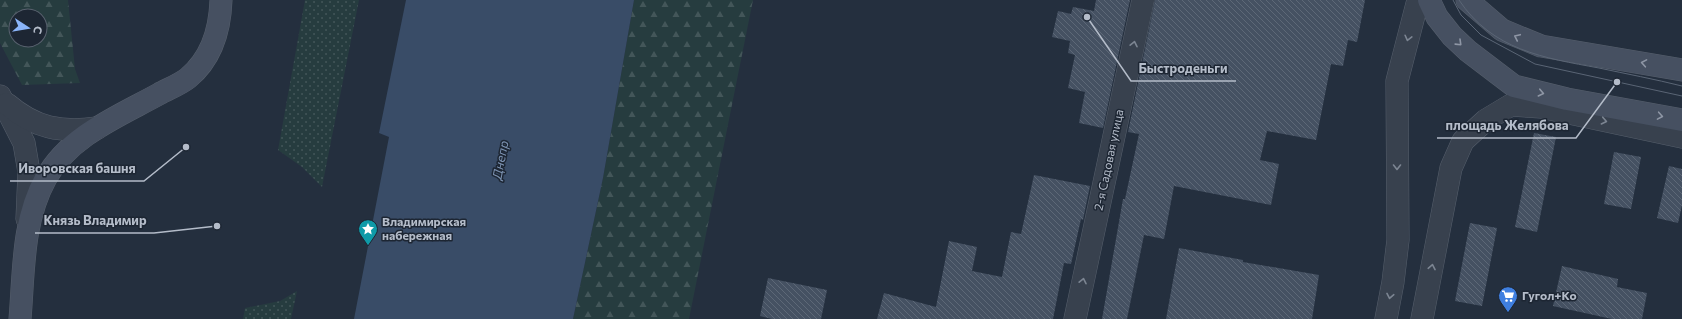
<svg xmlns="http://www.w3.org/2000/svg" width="1682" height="319" font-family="Commissioner,sans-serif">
  <defs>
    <pattern id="grass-dots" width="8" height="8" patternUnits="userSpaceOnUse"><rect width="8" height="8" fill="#263c3f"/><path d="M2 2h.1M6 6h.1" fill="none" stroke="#435659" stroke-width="1.8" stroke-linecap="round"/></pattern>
    <pattern id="forest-firs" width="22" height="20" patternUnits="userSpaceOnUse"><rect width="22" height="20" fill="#263c3f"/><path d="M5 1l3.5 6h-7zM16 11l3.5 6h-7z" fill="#435659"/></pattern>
    <pattern id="building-back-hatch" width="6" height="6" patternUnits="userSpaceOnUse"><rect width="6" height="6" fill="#455162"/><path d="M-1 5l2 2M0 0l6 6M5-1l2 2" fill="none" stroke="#5d6877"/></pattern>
  </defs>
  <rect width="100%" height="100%" fill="#242f3e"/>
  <g fill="url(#grass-dots)">
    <path d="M305,0H359L322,187L302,167L278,150Z"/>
    <path d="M297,291L291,319H243L245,308L280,301Z"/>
  </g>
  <g fill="url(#forest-firs)" fill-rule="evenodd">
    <path d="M0,0H68L75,69L80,83L22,85L0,43ZM16,16H40V40H16Z"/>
    <path d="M634,0H753L689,319H573L603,178Z"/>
  </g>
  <path fill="#394c67" d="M406,0H634L603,178L573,319H354L389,137L379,133Z"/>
  <g fill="url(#building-back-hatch)">
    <path d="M1096,0H1130L1103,128L1079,123L1085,92L1068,88L1075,55L1068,53L1070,41L1052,37L1058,11L1071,14L1073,7L1094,11Z"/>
    <path d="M1155,0H1365L1357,42L1348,40L1343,66L1331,64L1316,140L1267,131L1260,160L1279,164L1271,205L1174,186L1164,239L1144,235L1127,319H1102L1123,199H1125L1139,134L1128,132Z"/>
    <path d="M1534,133L1556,137L1537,232L1515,227Z"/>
    <path d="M1614,152L1641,157L1631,209L1604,204Z"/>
    <path d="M1669,166L1682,169V205L1678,223L1657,218Z"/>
    <path d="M1034,175L1090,186L1083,220L1081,219L1071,264L1064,263L1053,319H877L884,293L936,307L949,241L977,247L972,271L1002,277L1011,232L1021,234Z"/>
    <path d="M1470,223L1497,228L1482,306L1455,301Z"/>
    <path d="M1179,248L1243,260V262L1319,275L1312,319H1166Z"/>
    <path d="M1562,266L1618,279L1617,287L1647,293L1642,319H1612L1553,306Z"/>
    <path d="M768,278L827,290L821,319H772L760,316Z"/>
  </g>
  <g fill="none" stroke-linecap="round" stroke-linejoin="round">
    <defs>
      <g id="street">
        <path d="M0,96L24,143L29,172L27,219"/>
        <path d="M7,104C35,128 61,133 97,128"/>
        <path d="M1075,319L1143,0"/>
        <path d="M1386,319L1393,282L1398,240L1397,81L1418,0"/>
        <path d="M1422,319L1451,168L1463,141L1486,120L1511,105L1541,107L1682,137"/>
      </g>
      <g id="secondary">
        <path d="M1429,0L1437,17L1452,36L1468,51L1514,86L1567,99L1682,120"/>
        <path d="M1467,0L1502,30L1541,46L1682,70"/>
        <path d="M20,319C24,271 22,221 46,178C69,136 119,116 159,94C168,89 179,85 188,78C212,58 220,30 221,0"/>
      </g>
    </defs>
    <use href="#street" stroke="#565f6c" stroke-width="23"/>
    <use href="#secondary" stroke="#565f6c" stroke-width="23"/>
    <use href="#street" stroke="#38414e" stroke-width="22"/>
    <use href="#secondary" stroke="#465061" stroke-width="22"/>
    <g stroke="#5a6575" stroke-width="1">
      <path d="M1453,0L1461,15L1481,35L1535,64L1682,96"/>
      <path d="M1459,0C1492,50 1544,58 1599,68C1627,74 1654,79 1682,86"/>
    </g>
  </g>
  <defs><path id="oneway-chevron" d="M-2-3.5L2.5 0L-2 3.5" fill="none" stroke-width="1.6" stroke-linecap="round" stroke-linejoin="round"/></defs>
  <g stroke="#8e96a5">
    <use href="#oneway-chevron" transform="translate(1517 37) rotate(-155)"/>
    <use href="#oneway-chevron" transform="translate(1459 43) rotate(44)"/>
    <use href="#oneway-chevron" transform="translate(1644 63) rotate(-170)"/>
    <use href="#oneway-chevron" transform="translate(1541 93) rotate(13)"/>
    <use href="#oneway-chevron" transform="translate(1660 116) rotate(10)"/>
  </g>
  <g stroke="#7c8592">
    <use href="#oneway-chevron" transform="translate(1408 38) rotate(104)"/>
    <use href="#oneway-chevron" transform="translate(1134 44) rotate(-78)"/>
    <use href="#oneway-chevron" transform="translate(1604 121) rotate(12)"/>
    <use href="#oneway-chevron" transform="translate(1397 167) rotate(90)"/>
    <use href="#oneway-chevron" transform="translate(1432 267) rotate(-79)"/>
    <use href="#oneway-chevron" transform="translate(1083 281) rotate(-78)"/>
    <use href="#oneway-chevron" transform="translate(1390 296) rotate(101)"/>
  </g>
  <defs>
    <symbol id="sight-pin" viewBox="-11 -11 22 30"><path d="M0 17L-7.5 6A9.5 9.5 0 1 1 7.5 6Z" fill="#0f9aa8" stroke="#1d2633"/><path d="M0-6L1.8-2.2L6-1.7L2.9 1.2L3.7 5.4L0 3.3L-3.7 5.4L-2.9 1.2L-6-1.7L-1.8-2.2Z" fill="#fff"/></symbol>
    <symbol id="supermarket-pin" viewBox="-11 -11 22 30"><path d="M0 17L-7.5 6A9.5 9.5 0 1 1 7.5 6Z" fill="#3f7fe0" stroke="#1d2633"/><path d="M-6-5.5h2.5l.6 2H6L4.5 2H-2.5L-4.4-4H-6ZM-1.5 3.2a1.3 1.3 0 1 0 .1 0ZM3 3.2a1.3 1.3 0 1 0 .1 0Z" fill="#fff"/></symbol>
  </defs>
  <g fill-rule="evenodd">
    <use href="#sight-pin" x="357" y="218" width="22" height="30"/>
    <use href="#supermarket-pin" x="1497" y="285" width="22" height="30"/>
  </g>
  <g text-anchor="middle" stroke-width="3" stroke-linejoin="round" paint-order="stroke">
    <g font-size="12" fill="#b4bcc9" stroke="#1d2633">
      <text transform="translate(1109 160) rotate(-78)" y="4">2-я Садовая улица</text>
    </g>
    <g font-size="12" font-weight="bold" fill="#b4bcc9" stroke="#1d2633" text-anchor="start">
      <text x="382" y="226">Владимирская<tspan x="382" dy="14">набережная</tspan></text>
      <text x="1522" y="300">Гугол+Ко</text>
    </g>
    <g font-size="13" font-style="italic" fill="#7c92b1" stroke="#1d2633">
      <text transform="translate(500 160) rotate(-79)" y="5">Днепр</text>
    </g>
  </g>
  <path fill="none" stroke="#b4bcc9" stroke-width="1.5" d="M1087 17L1131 81H1236M1617 82L1576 138H1437M186 147L144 181H10M217 226L154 233H35"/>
  <g fill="#b4bcc9" stroke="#1d2633" stroke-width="1.5">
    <circle cx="1087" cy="17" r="4"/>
    <circle cx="1617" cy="82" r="4"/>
    <circle cx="186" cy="147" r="4"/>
    <circle cx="217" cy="226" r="4"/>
  </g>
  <g font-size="13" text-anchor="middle" font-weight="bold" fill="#b4bcc9" stroke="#1d2633" stroke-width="3" stroke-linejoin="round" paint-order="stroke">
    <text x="1183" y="73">Быстроденьги</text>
    <text x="1507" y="130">площадь Желябова</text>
    <text x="77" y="173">Иворовская башня</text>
    <text x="95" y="225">Князь Владимир</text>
  </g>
  <g transform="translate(28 28) rotate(102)"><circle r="19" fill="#1d2633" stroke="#59626f"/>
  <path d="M0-3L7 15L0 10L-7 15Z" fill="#8ab4f8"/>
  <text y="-6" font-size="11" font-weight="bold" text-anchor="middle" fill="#b4bcc9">С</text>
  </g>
</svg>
